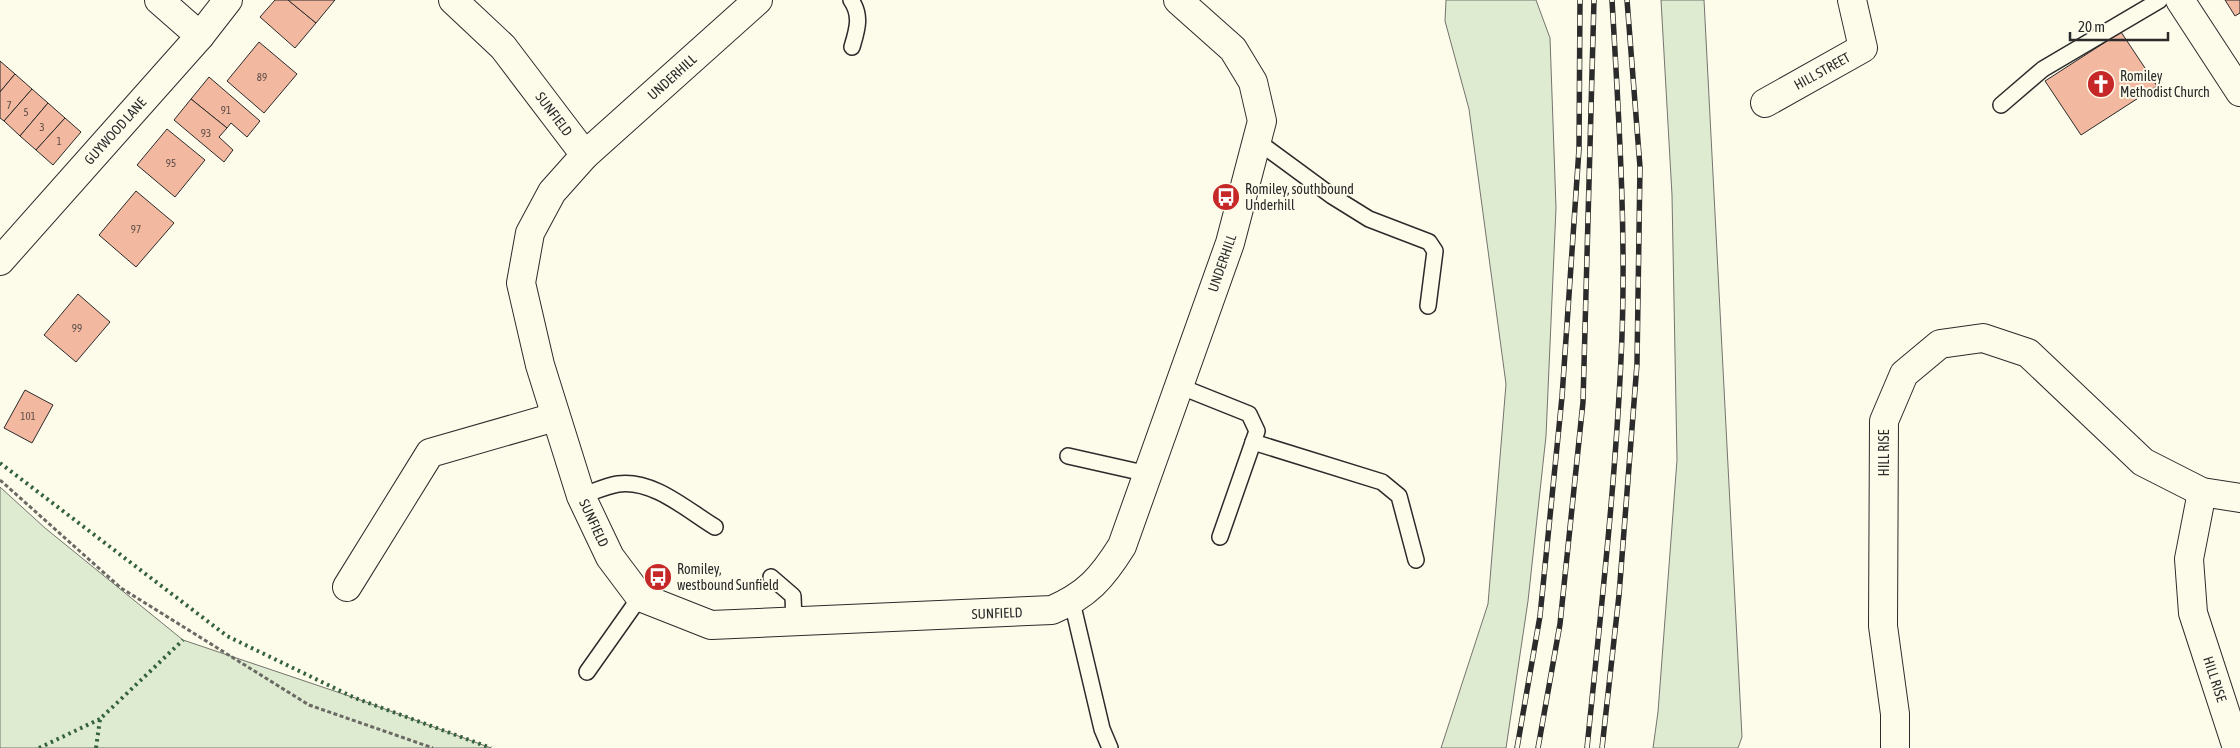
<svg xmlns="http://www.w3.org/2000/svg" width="2240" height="748" font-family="'Asap Condensed',sans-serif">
  <rect width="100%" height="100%" fill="#fdfbea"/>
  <g fill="#deebd1" stroke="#74746e">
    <path d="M1446,0H1536L1550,38L1556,208L1546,436L1528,601L1506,748H1441L1488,604L1506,384L1469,109L1445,21Z"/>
    <path d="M1661,0H1704L1742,737L1738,748H1653L1658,712L1677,460L1672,195Z"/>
    <path d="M0,487L45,528L183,640L355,698L491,748H0Z"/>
  </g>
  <g fill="#f2b8a0" stroke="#2b2b2b">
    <path d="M275,0H288L316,23L295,48L260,17Z"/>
    <path d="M288,0H335L316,23Z"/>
    <path d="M2225,0H2240V13L2235,16Z"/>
    <path d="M2121,32L2157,86L2081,135L2045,81Z"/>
    <path d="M259,42L297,74L264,113L227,81Z"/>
    <path d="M0,61L15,74L0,92Z"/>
    <path d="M15,74L32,89L4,121L0,118V92Z"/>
    <path d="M209,77L260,121L247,137L231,123L227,128L191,99Z"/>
    <path d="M32,89L48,103L20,136L4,121Z"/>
    <path d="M191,99L227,128L219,137L233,150L224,162L174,120Z"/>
    <path d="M48,103L65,118L36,150L20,136Z"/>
    <path d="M65,118L81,132L53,165L36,150Z"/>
    <path d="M167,129L205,160L175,197L137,165Z"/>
    <path d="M136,191L174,223L136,267L99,235Z"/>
    <path d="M78,294L110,322L76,362L44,335Z"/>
    <path d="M25,390L53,405L32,443L4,428Z"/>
  </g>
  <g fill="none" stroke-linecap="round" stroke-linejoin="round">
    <defs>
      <g id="lane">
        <path d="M851,0C862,16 857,30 852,47"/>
        <path d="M2001,105L2043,69L2160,0"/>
        <path d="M1257,141L1332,196L1369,219L1429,242L1435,251L1428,306"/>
        <path d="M1179,386L1249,414L1257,431L1220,537"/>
        <path d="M1253,442L1382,482L1399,496L1416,560"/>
        <path d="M1068,456L1148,474"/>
        <path d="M581,496C593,492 606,486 618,484C653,479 687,510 715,527"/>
        <path d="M771,577L793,596L794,621"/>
        <path d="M1072,602L1102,729L1110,748"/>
        <path d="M587,672L640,597"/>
      </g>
      <g id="street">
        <path d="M159,0L200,36"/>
        <path d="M453,0L503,47L585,155L552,192L530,233L521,283L540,365L581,496L610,557L640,597L711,625L1052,610C1087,595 1102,578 1122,546L1230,243L1262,121L1253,82L1233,49L1178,0"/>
        <path d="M1765,103L1863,48L1852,0"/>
        <path d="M585,155L758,0"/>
        <path d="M0,261L200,36L228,0"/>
        <path d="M2202,492L2189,559L2193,613L2237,748"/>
        <path d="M347,587L430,453L555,417"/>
        <path d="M1895,748V714L1883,626L1884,421L1904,374L1940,344L1983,338L2028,353L2143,462L2202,492L2240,498"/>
      </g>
      <path id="secondary" d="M2180,0L2240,92"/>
    </defs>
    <use href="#lane" stroke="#2b2b2b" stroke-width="18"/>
    <use href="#street" stroke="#2b2b2b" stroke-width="30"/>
    <use href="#secondary" stroke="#2b2b2b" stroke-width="30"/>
    <path stroke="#6a6964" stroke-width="3" stroke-dasharray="4 2.5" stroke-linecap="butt" d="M0,480L121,588L309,705L433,748"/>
    <use href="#lane" stroke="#fdfbea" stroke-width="15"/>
    <use href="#street" stroke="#fdfbea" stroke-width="28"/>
    <use href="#secondary" stroke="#fdfbea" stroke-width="28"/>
    <defs>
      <g id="rail">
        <path d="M1517,748L1540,616L1562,397L1579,149L1580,0"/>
        <path d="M1538,748L1560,624L1583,402L1594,0"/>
        <path d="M1587,748C1600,619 1615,489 1621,359C1627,240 1619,120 1612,0"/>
        <path d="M1602,748L1619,595L1637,364L1640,167L1627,0"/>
      </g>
    </defs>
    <use href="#rail" stroke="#2b2b2b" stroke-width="5.5"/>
    <use href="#rail" stroke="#fdfbea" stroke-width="4" stroke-dasharray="11" stroke-linecap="butt"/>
    <g stroke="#34623c" stroke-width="4" stroke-dasharray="2.5 4" stroke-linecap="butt">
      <path d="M0,463L227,636L355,698L491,748"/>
      <path d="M39,748L100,719"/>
      <path d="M96,748L100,719L183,640"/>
    </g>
  </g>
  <defs>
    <symbol id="church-disc" viewBox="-11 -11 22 22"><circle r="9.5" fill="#c62828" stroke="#fdfbea"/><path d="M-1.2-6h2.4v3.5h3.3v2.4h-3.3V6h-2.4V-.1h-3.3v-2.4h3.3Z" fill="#fff"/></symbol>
    <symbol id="bus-disc" viewBox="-11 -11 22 22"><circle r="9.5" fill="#c62828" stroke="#fdfbea"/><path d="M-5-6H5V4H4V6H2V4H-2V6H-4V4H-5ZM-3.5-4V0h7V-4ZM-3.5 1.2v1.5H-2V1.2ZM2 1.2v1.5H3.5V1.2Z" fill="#fff"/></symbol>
  </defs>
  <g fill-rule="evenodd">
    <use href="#church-disc" x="2085" y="68" width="32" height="32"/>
    <use href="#bus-disc" x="1210" y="181" width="32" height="32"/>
    <use href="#bus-disc" x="642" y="561" width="32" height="32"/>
  </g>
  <g text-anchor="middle" stroke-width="4" stroke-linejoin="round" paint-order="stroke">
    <g font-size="11" fill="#5d4e48">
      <text x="262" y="81">89</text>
      <text x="9" y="109">7</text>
      <text x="226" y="114">91</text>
      <text x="26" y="116">5</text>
      <text x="42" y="131">3</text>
      <text x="206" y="137">93</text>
      <text x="59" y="145">1</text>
      <text x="171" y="167">95</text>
      <text x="136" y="233">97</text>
      <text x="77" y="332">99</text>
      <text x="28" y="420">101</text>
    </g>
    <g font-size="14" fill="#2b2b2b" stroke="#fdfbea">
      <text transform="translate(1822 71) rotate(-29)" y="5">HILL STREET</text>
      <text transform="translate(672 77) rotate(-42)" y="5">UNDERHILL</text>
      <text transform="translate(554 114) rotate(53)" y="5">SUNFIELD</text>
      <text transform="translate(115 131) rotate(-48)" y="5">GUYWOOD LANE</text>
      <text transform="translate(1222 263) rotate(-71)" y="5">UNDERHILL</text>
      <text transform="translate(1884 453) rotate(-90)" y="5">HILL RISE</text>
      <text transform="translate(594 523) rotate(65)" y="5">SUNFIELD</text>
      <text transform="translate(997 613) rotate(-2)" y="5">SUNFIELD</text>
      <text transform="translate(2215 679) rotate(72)" y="5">HILL RISE</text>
    </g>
    <g font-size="14" fill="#2b2b2b" stroke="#fdfbea" text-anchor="start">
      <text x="2120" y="81">Romiley<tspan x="2120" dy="16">Methodist Church</tspan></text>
      <text x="1245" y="194">Romiley, southbound<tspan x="1245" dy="16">Underhill</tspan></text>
      <text x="677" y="574">Romiley,<tspan x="677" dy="16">westbound Sunfield</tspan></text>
    </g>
  </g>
  <path d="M2070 32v8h98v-8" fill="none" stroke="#2b2b2b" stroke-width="2.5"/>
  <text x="2078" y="32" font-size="15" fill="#2b2b2b" stroke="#fdfbea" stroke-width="4" paint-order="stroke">20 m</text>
</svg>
